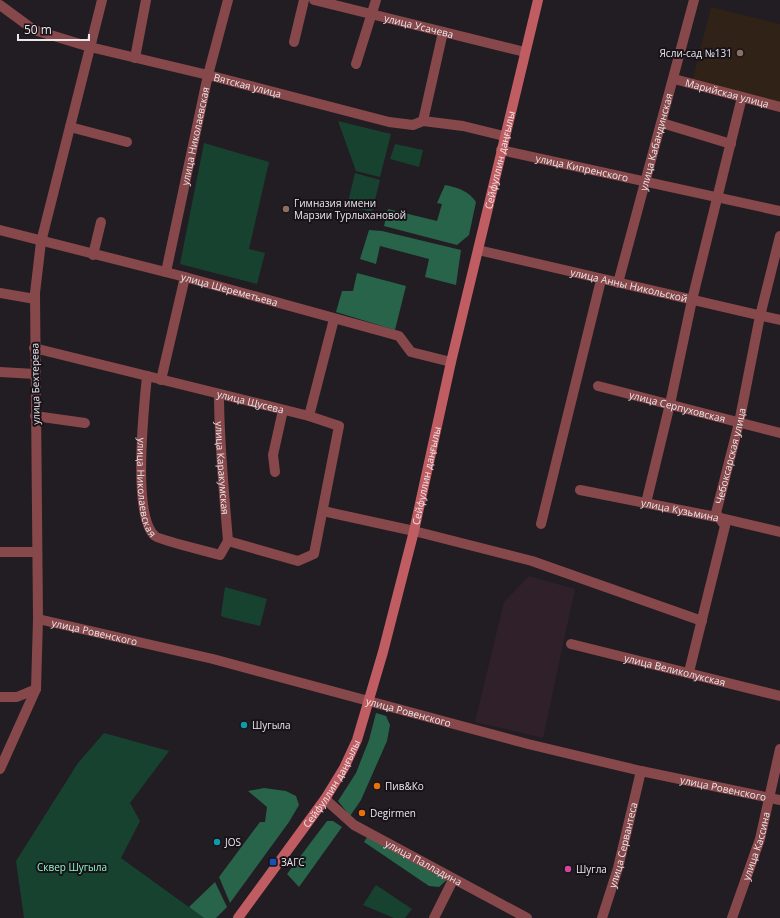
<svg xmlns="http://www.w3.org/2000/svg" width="780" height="918" font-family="'Open Sans',sans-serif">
  <rect width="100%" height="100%" fill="#221c23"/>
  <path fill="#2f202a" d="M529,576L575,589L543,738L475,722L504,602Z"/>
  <path fill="#302216" d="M711,7L780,24V103L692,82Z"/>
  <g fill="#174230">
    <path d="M338,121L391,134L380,177L356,171Z"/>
    <path d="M204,143L269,162L249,249L265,253L257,284L180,264Z"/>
    <path d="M395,144L423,150L419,167L390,159Z"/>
    <path d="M355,173L380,180L372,212L347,206Z"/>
    <path d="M225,587L267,599L260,626L223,617L221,615Z"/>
    <path d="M104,733L169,751L130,803L140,821L121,858L204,918H24L16,861L78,763Z"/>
    <path d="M376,885L412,909L405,918H394L363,905Z"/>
  </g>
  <g fill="#27644a">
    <path d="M445,185C458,188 468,190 476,202L469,235L457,245L384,226L388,209L437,221L442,204L437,203Z"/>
    <path d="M369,230L382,231L461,250L456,285L425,277L429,259L380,246L376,264L360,259Z"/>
    <path d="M357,273L406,286L395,330L336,312L342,291H353Z"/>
    <path d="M376,713L386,716L390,725L387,741L361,800L350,816L338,801L356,773L369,740Z"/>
    <path d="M264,788L286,791L296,796L299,805L289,822L230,903L219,877L260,822H265L267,807L248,791Z"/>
    <path d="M327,821H333L342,827L299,887L287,874Z"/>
    <path d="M369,834L449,878L439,887L429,886L364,842Z"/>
    <path d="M215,882L227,907L216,918H204L189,907Z"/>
  </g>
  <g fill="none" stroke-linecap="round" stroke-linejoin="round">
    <g stroke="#86484a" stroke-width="10">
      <path id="s1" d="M314,0L525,52"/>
      <path id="s2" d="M0,5L34,30L90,47L208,75L389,122L413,125L423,121L463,126L504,136"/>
      <path d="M294,42L304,0"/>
      <path d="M135,58L146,0"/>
      <path d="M356,64L376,0"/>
      <path id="s3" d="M674,79L780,107"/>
      <path d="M423,121L443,32"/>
      <path d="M662,123L731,144"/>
      <path d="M70,127L127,142"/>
      <path id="s4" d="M501,150L780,211"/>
      <path id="s5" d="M0,230L185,277L399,336L411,352L451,362"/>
      <path id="s6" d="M478,250L780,320"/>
      <path d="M93,255L101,222"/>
      <path id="s7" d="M166,272L208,75L228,0"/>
      <path id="s8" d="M618,283L694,0"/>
      <path d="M0,293L35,299"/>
      <path id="s9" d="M34,348L309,416L339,426L314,554L298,561L228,541"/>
      <path d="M0,372L35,374"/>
      <path id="s10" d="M147,376C144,406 132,517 155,536C159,540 210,552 220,555L228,541"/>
      <path d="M161,380L185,277"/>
      <path id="s11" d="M598,386L780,433"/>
      <path id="s12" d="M219,394C219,443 224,492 228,541"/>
      <path d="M35,416L85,423"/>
      <path d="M309,416L334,319"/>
      <path d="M275,472L273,455L283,410"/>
      <path id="s13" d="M580,490L721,518L780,532"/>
      <path d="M646,503L670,404L692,300L742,97"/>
      <path d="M323,511L414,531L532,561L702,621"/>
      <path d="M541,524L601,280"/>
      <path d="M0,552H37"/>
      <path id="s14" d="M38,619L213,659L528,744L641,771L780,800"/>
      <path id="s15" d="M571,644L780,696"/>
      <path id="s16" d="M689,672L725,526L716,513L739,423L760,316L780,236"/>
      <path d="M0,697H17L36,689"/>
      <path d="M0,769L36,689L38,619L35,293L41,242L102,0"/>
      <path id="s17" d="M325,799L354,825L527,918"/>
      <path d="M434,918L453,880"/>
      <path id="s18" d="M602,918L618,868L641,771"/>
      <path id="s19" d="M732,918L760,839L780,749"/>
    </g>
    <path stroke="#c05d62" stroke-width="10" id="s20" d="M238,918L325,799L344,768L357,740L383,652L414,531L451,362L538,0"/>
  </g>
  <g fill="#8d6e63" stroke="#181319" stroke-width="1.5">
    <circle cx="740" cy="53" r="4"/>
    <circle cx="286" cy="209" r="4"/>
  </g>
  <g fill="#0f9aa8" stroke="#181319" stroke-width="1.5">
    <circle cx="244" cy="725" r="4"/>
    <circle cx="217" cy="842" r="4"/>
  </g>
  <g fill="#e8710a" stroke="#181319" stroke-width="1.5">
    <circle cx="377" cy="786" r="4"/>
    <circle cx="362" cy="813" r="4"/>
  </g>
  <rect fill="#1a4fb4" stroke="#181319" stroke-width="1.5" x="269" y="858" width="8" height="8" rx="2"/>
  <circle fill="#d1479c" stroke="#181319" stroke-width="1.5" cx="568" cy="869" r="4"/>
  <g text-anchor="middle" stroke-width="4" stroke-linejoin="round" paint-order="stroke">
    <g font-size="10" fill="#ebe7eb" stroke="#181319">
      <text dy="4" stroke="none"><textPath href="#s1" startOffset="108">улица Усачева</textPath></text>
      <text dy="4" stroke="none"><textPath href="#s2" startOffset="263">Вятская улица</textPath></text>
      <text dy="4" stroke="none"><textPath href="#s3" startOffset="55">Марийская улица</textPath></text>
      <text dy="4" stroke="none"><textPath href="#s7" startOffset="139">улица Николаевская</textPath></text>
      <text dy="4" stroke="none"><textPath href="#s8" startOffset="146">улица Кабандинская</textPath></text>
      <text dy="4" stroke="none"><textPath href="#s20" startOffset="812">Сейфуллин даңғылы</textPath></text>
      <text dy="4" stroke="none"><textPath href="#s4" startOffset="83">улица Кипренского</textPath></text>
      <text dy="4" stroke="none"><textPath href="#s6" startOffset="155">улица Анны Никольской</textPath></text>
      <text dy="4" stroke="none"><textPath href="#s5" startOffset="237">улица Шереметьева</textPath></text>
      <text transform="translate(35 384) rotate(-91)" y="4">улица Бехтерева</text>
      <text dy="4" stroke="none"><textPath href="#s9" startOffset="223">улица Щусева</textPath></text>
      <text dy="4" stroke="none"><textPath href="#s11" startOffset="82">улица Серпуховская</textPath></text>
      <text dy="4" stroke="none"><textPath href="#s16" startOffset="225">Чебоксарская улица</textPath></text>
      <text dy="4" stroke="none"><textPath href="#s12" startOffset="74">улица Каракумская</textPath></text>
      <text dy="4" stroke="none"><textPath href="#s20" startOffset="488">Сейфуллин даңғылы</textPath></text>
      <text dy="4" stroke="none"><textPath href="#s10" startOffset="112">улица Николаевская</textPath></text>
      <text dy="4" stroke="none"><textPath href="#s13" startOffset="102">улица Кузьмина</textPath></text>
      <text dy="4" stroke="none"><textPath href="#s14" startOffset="58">улица Ровенского</textPath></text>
      <text dy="4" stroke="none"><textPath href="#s15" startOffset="107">улица Великолукская</textPath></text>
      <text dy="4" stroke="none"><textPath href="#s14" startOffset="382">улица Ровенского</textPath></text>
      <text dy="4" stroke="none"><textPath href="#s20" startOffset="164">Сейфуллин даңғылы</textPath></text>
      <text dy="4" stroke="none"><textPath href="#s14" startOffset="706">улица Ровенского</textPath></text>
      <text dy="4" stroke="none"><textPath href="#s18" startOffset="76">улица Сервантеса</textPath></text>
      <text dy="4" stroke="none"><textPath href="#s19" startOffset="76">улица Кассина</textPath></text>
      <text dy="4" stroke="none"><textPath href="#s17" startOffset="118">улица Палладина</textPath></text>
    </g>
    <g font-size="10" fill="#ebe7eb" stroke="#181319" text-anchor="start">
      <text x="732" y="57" text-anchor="end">Ясли-сад №131</text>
      <text x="294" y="207">Гимназия имени<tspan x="294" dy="12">Марзии Турлыхановой</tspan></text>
      <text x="252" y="729">Шугыла</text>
      <text x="385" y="790">Пив&amp;Ко</text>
      <text x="370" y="817">Degirmen</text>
      <text x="225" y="846">JOS</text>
      <text x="281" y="866">ЗАГС</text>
      <text x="576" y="873">Шугла</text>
    </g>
    <g font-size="10" fill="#8bfac7" stroke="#181319">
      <text x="72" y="871">Сквер Шугыла</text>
    </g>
  </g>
  <path d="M18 34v6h71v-6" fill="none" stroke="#ebe7eb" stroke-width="2"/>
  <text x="24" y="34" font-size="12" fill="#ebe7eb" stroke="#181319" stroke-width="3" paint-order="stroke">50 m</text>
</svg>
